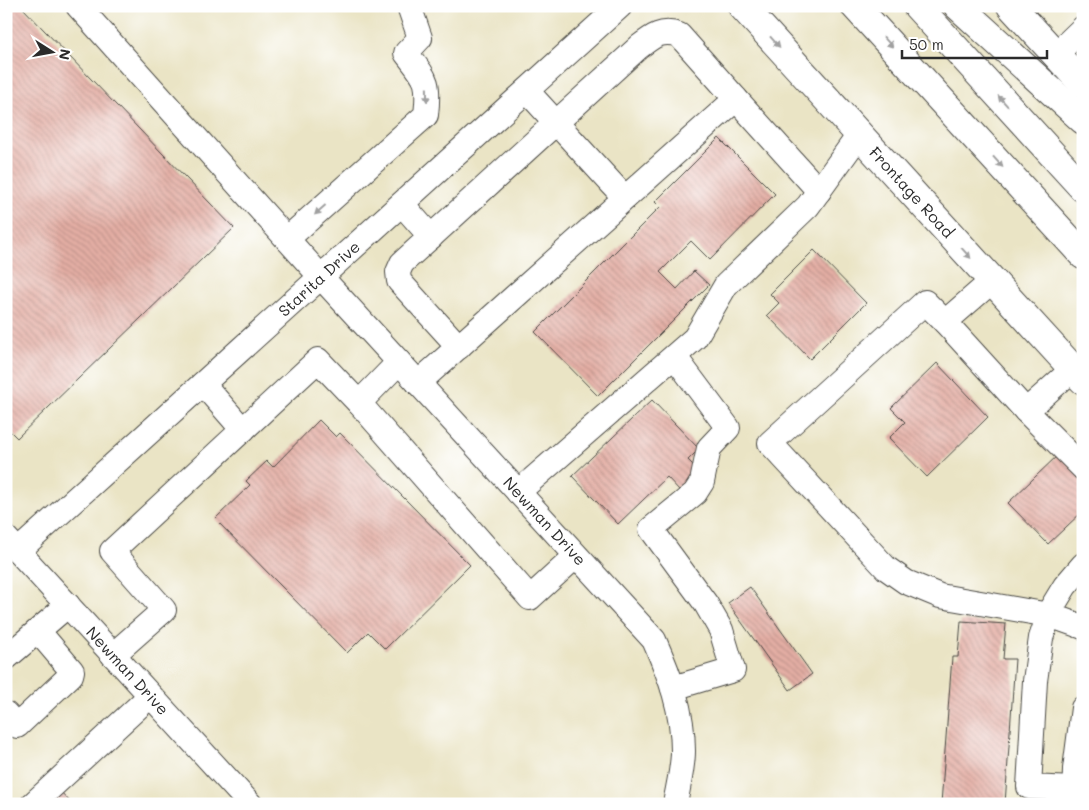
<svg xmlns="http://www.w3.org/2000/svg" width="1089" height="810" font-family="Mali,sans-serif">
  <defs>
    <pattern id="building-back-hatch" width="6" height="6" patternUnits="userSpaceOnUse" patternTransform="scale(1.25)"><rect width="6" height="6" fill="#e4aea4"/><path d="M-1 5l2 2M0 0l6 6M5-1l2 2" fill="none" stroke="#b98e86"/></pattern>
  </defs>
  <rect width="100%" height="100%" fill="#fff"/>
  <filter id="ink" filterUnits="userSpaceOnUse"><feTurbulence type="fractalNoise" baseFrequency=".02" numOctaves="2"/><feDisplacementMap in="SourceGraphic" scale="10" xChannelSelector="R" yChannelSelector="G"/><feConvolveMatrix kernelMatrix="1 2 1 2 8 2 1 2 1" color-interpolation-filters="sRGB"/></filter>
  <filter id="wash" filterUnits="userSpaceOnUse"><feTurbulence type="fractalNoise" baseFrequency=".0096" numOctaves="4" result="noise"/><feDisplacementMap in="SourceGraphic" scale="20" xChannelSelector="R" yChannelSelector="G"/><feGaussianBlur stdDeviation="1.12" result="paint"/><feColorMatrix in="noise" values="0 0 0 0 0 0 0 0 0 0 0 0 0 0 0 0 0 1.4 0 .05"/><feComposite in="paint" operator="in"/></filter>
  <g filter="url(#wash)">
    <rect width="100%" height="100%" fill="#eae4c5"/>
    <g id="blocks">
      <g fill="url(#building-back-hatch)">
        <path d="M6,6H21L234,228L17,438L6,427Z"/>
        <path d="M719,138L775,194L710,260L691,241L660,272L677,289L694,271L709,285L598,396L535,332L660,207L655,202Z"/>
        <path d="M814,250L866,303L810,359L767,315L779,303L770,294Z"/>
        <path d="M937,363L988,417L927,477L889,438L905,422L891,408Z"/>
        <path d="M652,400L699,449L688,460L700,472L680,491L667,477L618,524L572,476Z"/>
        <path d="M319,420L336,437L340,433L470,565L385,649L368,632L347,653L215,519L250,485L246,481L267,461L273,467Z"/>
        <path d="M1060,453L1083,476V511L1048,544L1008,503Z"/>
        <path d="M750,587L812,674L790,690L728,603Z"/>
        <path d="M961,621L1006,624L1003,659H1015L1005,804H941L952,657H958Z"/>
        <path d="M60,791L72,804H46Z"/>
      </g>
    </g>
  </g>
  <g filter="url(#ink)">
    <use href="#blocks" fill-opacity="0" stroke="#484742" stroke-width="1"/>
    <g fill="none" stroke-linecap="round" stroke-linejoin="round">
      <defs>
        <g id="minor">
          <path id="s1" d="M78,6L321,277L654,640C670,676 683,710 683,751C683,768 678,787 675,804"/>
          <path d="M1055,55L1083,28"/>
          <path d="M527,91L625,198"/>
          <path d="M402,204L431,237"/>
          <path d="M287,239L426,115C430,80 426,79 406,53L420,38L409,6"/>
          <path d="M992,281L945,322L1026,411L1073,369"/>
          <path d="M945,322L925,302L770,443L886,568L906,582L940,596L1049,615L1083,627"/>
          <path d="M459,347L399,281L398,272L402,263L639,47C653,36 662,29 679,35L736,99"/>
          <path d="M399,362L359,403L530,598L576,556"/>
          <path d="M418,383L736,99L819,191"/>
          <path d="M203,384L243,430"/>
          <path d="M1026,411L1083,468"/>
          <path d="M518,492L695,338L726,285L808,206L859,135"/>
          <path id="s2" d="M6,538L250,804"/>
          <path id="s3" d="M18,551L620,6"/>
          <path d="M113,655L164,610L112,551L318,360L359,403"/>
          <path d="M6,658L68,605"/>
          <path d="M673,688L733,670L721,630L706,604L651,529L695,493L702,482L709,448L728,428L675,357"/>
          <path d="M6,714L17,726L71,675L72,671L38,631"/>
          <path d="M1074,789L1029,787L1035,681L1041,638L1051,609L1065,586L1083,565"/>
          <path d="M1074,803L1075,769L1083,708"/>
          <path d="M33,804L150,696"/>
        </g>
        <g id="major">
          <path id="s4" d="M742,6L1083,380"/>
          <path d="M1011,6L1083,84"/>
        </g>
        <g id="highway">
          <path d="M855,6L1083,255"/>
          <path d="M917,6L1083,188"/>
          <path d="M958,6L1083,120"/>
        </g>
      </defs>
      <use href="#minor" stroke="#484742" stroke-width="26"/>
      <use href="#major" stroke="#484742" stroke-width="30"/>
      <use href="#highway" stroke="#484742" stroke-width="30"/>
      <use href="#minor" stroke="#fff" stroke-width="24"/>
      <use href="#major" stroke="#fff" stroke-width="28"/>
      <use href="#highway" stroke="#fff" stroke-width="28"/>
    </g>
    <defs><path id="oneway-solid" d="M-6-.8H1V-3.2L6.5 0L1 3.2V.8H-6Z" transform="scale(1.25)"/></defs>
    <g fill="#a0a0a0">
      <use href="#oneway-solid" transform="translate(775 42) rotate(48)"/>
      <use href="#oneway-solid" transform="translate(888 42) rotate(48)"/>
      <use href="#oneway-solid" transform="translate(427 95) rotate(89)"/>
      <use href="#oneway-solid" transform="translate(1003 101) rotate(-132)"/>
      <use href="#oneway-solid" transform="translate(998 162) rotate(48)"/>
      <use href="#oneway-solid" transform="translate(320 210) rotate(138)"/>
      <use href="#oneway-solid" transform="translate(966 253) rotate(48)"/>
    </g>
  </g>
  <g text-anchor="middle" stroke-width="4.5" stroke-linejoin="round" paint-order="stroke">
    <g font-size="16" fill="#2b2b2b" stroke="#fff">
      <text dy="6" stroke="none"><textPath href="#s4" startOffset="252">Frontage Road</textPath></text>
      <text dy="6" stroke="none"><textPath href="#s3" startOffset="406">Starita Drive</textPath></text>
      <text dy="6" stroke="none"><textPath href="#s1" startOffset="695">Newman Drive</textPath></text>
      <text dy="6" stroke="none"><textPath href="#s2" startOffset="180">Newman Drive</textPath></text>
    </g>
  </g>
  <rect width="1089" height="810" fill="none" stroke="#fff" stroke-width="25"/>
  <g transform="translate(52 52) rotate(101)" stroke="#ffffff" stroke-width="4" paint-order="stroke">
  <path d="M0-4L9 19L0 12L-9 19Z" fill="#2b2b2b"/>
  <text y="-8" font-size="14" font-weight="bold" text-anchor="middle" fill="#2b2b2b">N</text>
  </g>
  <path d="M902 50v8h145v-8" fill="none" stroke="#2b2b2b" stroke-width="2.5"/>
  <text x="909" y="50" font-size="15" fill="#2b2b2b" stroke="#ffffff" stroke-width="4" paint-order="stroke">50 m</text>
</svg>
